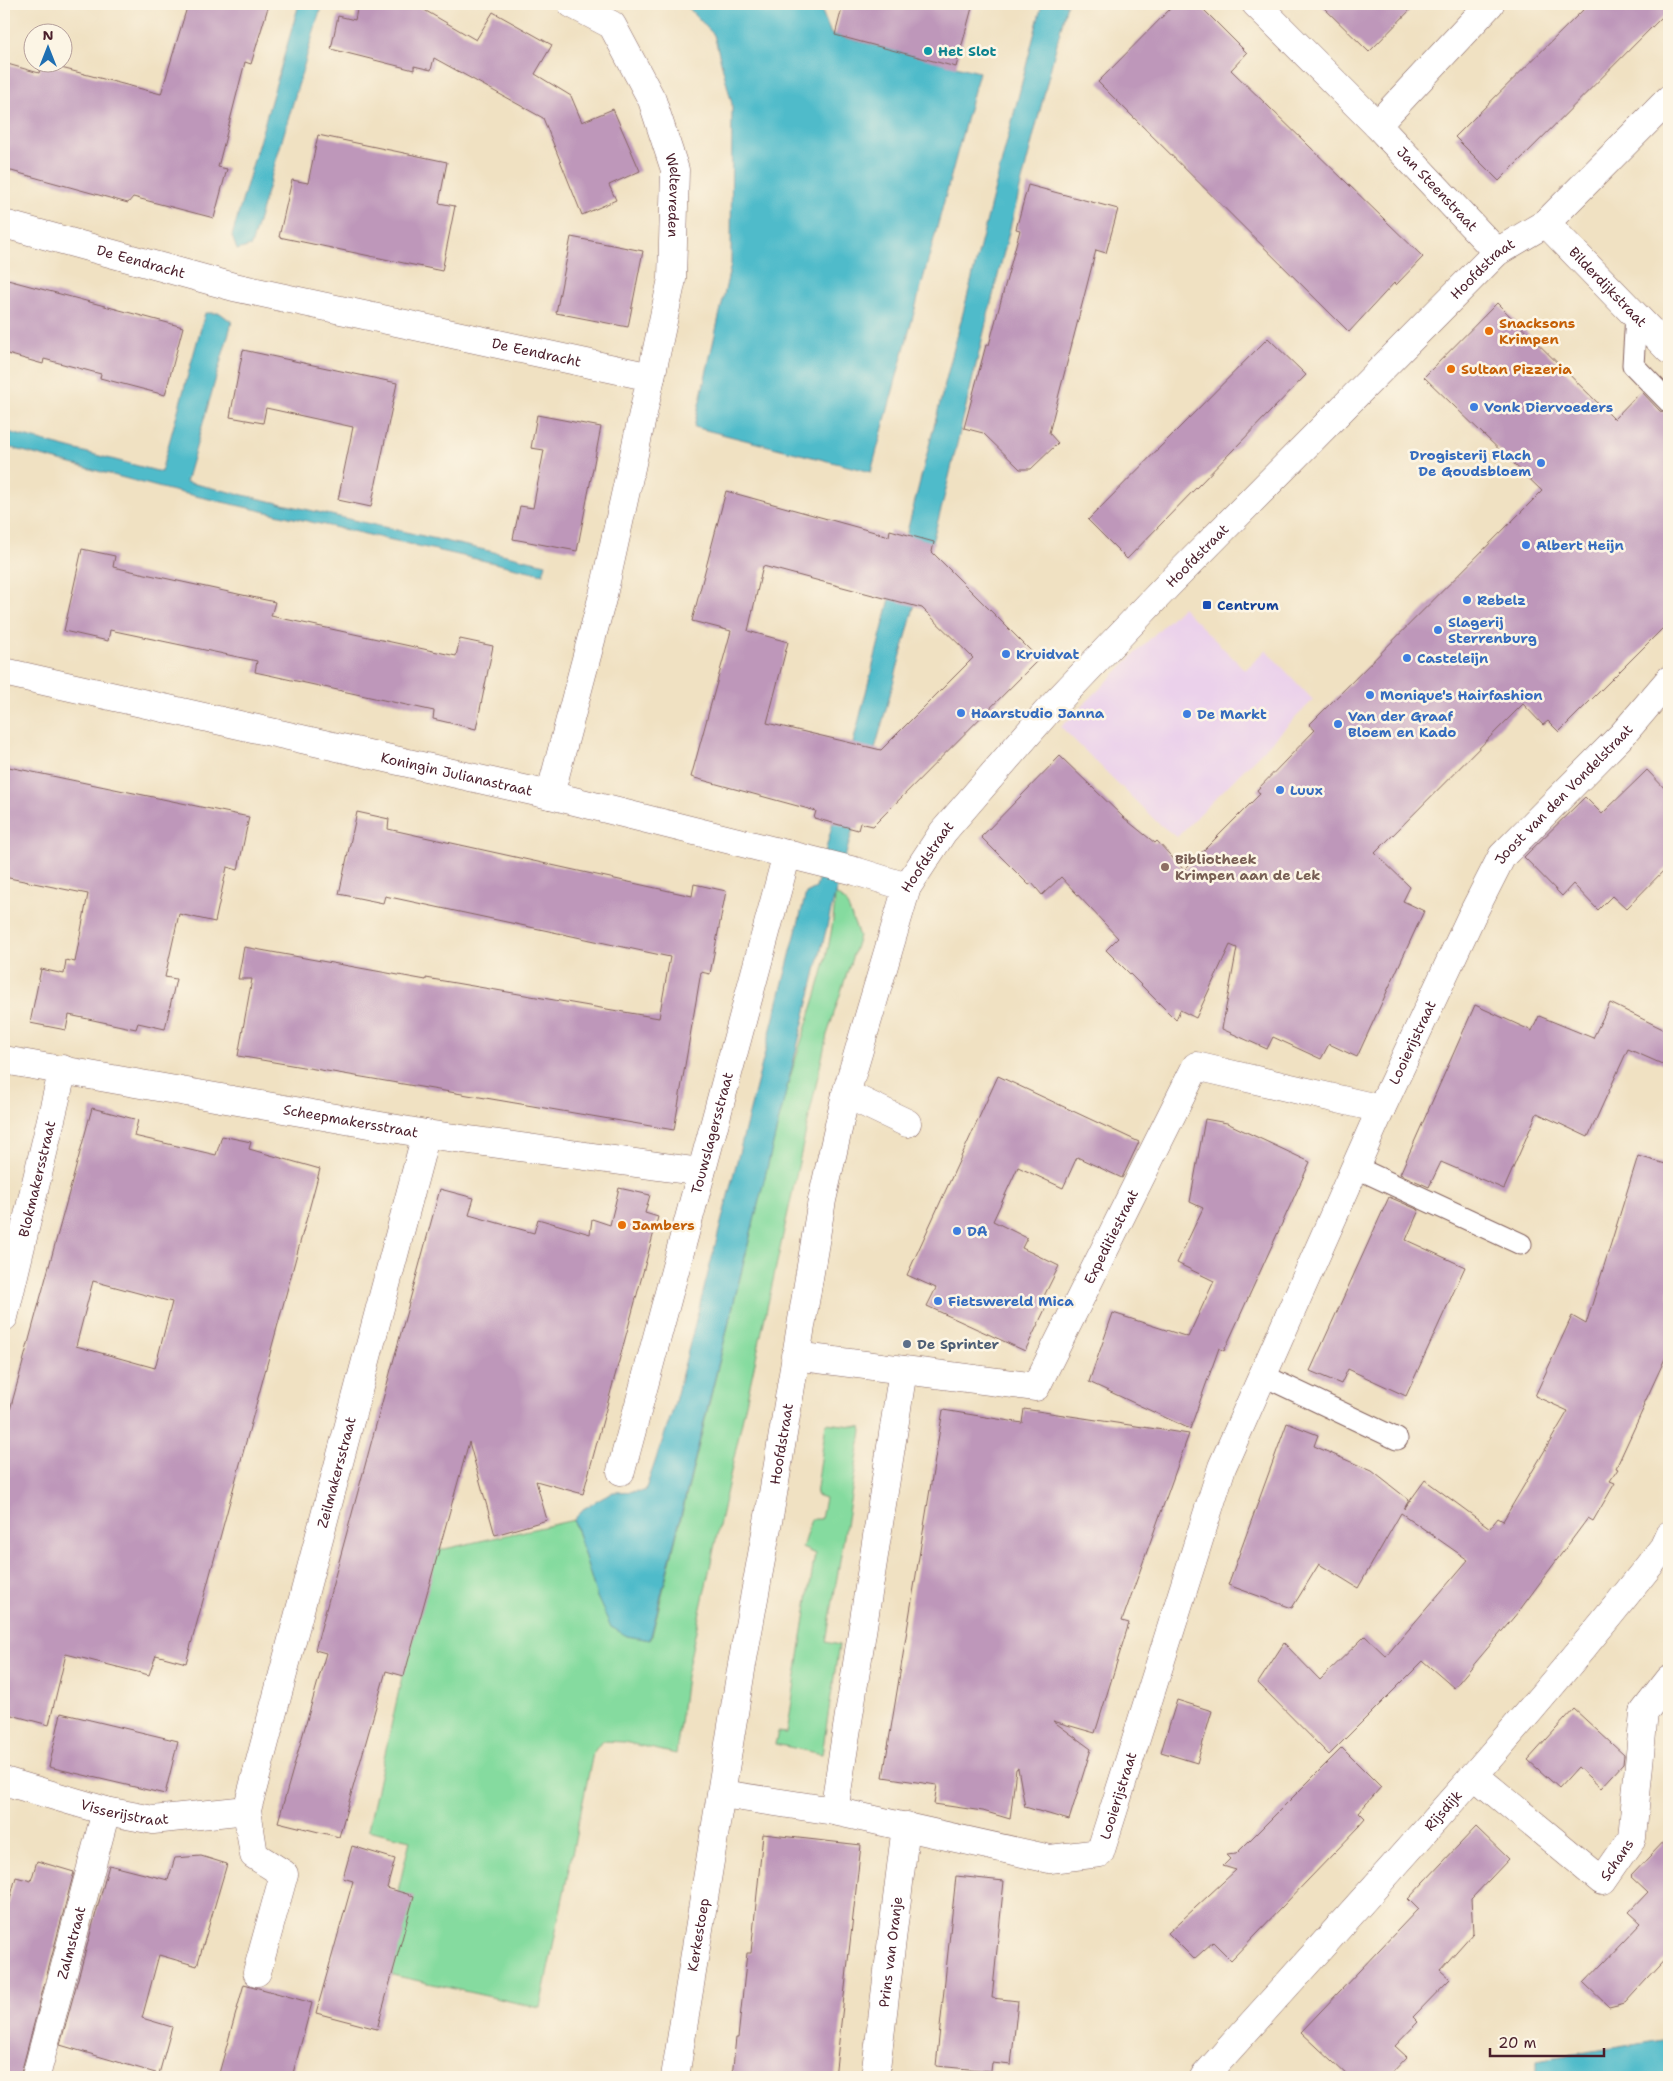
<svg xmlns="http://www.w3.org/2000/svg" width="1673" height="2081" font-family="'Shantell Sans',sans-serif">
  <rect width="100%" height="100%" fill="#fcf5e5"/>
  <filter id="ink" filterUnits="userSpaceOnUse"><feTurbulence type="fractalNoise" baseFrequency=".02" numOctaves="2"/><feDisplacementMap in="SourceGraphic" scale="10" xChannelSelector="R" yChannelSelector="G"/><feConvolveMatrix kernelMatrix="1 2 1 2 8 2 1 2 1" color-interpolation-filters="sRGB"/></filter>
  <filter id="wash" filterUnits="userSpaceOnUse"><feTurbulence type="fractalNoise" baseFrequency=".0096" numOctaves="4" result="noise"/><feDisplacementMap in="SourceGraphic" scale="20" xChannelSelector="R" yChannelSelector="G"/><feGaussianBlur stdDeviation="1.12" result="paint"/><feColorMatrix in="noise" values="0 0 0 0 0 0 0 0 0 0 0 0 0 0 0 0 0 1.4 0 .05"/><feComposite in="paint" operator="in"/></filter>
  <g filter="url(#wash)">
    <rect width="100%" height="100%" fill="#f0e1c2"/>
    <path fill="#ebd1eb" d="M1182,607L1245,670L1266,650L1313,700L1177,837L1159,824L1061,727Z"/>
    <g fill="#85db9f" stroke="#687d65">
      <path d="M835,894L846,902L859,936L827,1035L686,1676L676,1754L624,1742L602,1741L593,1753L540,2008L379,1972L410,1840L368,1830L428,1559L431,1552L574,1520L597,1597L627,1636L651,1639C695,1461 739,1282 783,1103C800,1034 833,965 835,894Z"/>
      <path d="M826,1423L861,1427L862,1431L826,1642L839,1645L822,1754L775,1744L778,1732L787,1733L815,1554L802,1548L811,1519H821L825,1498L816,1495Z"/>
    </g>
    <g fill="#4fbbca" stroke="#4c6d7a">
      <path d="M299,4H322L251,246L237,250L232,236Z"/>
      <path d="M685,4H819L831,34L979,72L871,472L694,427L731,264L732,104L714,35Z"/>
      <path d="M1042,4H1067L989,311L942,506L835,894L650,1640L627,1636L611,1627L597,1597L574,1520L583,1509L613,1492L645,1491L672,1413L806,893L816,888Z"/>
      <path d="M205,313H220L232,322L186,482L546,564L543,574L169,490L4,446V431L161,472Z"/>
      <path d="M1669,2039V2077H1537V2060Z"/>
    </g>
    <g id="blocks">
      <g fill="#be97ba" fill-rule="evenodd">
        <path d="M188,4H269L251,64L245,62L218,167L227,169L214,218L133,197L128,203L4,169V63L39,73L42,63L161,94Z"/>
        <path d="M358,4H414L476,40L493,12L552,45L535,74L571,96L582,122L613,109L640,171L609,185L616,200L582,215L543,118L434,58L431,70L414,66V70L331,49L338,16L355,20Z"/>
        <path d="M843,4H973L956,67L835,35Z"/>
        <path d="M1175,4H1198L1247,53L1231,70L1423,257L1396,285L1394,283L1349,332L1098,82Z"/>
        <path d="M1320,4H1416L1369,52Z"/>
        <path d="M1589,4H1669V10L1499,181L1455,137Z"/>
        <path d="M318,135L447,162L439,203L455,206L442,271L279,237L292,180L308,183Z"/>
        <path d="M1028,185L1118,209L1106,253L1096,250L1049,433L1058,443L1031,469H1020L983,433L964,428L986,345H989L1020,230L1016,229Z"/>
        <path d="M571,237L643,251L628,327L556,313Z"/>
        <path d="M4,279L183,327L165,395L100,378L101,374L44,359L43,364L4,353Z"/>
        <path d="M1497,303L1614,419L1641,391L1660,411L1669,415V622L1559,732L1548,721L1543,725L1523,704L1375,853L1410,887L1403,901L1424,911L1357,1057L1329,1044L1321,1059L1273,1037L1267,1049L1222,1029L1237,948L1230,945L1196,1018L1180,1010L1176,1020L1106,950L1118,938L1061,877L1042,895L1032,883L1029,885L981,837L1060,756L1124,818L1155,843L1157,841L1184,870L1260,794L1257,790L1315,730L1309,725L1542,491L1424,377Z"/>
        <path d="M1268,338L1306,375L1127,559L1088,520Z"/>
        <path d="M243,350L397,383L371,507L338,500L353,427L266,408L263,423L230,417Z"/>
        <path d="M537,415L601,427L577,551L513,539L520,506L533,508L544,450L531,448Z"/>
        <path d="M726,491L889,536L890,530L934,542L932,552L1039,659L873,826L860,823L858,830L814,818L816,811L691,777L731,631L692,621ZM763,566L922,608L973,658L881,750L767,723L788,642L748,631Z"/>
        <path d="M82,549L115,556L113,567L275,602L271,616L456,656L460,639L493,646L476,729L433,719L434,711L255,672L257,661L110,630L108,641L64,631Z"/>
        <path d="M4,766L249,817L238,870L227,867L215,922L179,914L165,977L176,979L165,1029L138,1023L136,1029L69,1015L66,1030L30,1023L41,969L64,974L66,960L75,962L88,894L4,877Z"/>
        <path d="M1647,770L1669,793V865L1626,909L1612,896L1598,910L1573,884L1562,896L1524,857L1585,797L1602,814Z"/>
        <path d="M357,812L389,819L388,829L692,896L694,884L726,891L710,974L701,972L674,1130L238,1056L252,979H238L244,947L426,980V978L659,1018L670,957L385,896L383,903L339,894Z"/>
        <path d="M1610,1003L1669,1032V1067L1628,1049L1588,1137L1537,1113L1504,1189L1441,1162L1429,1187L1400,1174L1475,1005L1532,1031L1539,1016L1593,1038Z"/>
        <path d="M998,1076L1139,1142L1122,1178L1077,1157L1063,1188L1018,1167L993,1221L1027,1238L1022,1248L1059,1266L1043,1298L1049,1301L1025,1351L927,1306L936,1288L907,1275Z"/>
        <path d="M92,1108L138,1120L134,1136L216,1155L222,1136L251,1142L249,1149L320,1169L186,1663L156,1655L149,1675L66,1654L49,1725L4,1713V1432ZM93,1281L172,1302L155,1368L76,1346Z"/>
        <path d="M1205,1119L1227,1123L1310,1162L1224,1351L1219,1348L1190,1429L1089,1382L1113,1313L1188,1337L1214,1281L1177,1263L1203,1208L1190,1202Z"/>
        <path d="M1638,1156L1669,1165V1350L1644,1404L1645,1405L1616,1468L1618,1469L1610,1481L1615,1483L1593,1521L1588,1518L1519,1611L1454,1688L1423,1661L1329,1755L1258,1683L1284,1643L1320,1680L1365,1636L1386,1656L1468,1560L1401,1513L1358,1588L1319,1564L1292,1608L1228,1585L1287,1423L1318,1435L1314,1446L1372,1471L1409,1500L1404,1509L1425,1480L1490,1528L1498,1518L1503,1521L1568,1411L1535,1396L1572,1316L1586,1324Z"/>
        <path d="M619,1188L650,1195L645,1213L658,1217L583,1494L536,1481L547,1520L495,1535L469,1442L404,1676L386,1671L339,1837L278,1822L326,1653L315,1650L440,1189L474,1198L469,1215L534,1233L538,1219L590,1234L592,1219L610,1225Z"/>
        <path d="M1389,1197L1419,1210L1406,1240L1465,1267L1406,1396L1348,1369L1341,1384L1310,1371Z"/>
        <path d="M1024,1409L1189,1434L1122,1621L1129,1623L1095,1733L1053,1721L1091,1749L1069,1820L1025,1807L1018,1768L1016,1769L1010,1819L983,1811L934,1804L937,1785L883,1777L943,1410L1022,1423Z"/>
        <path d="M1177,1700L1212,1711L1197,1763L1161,1752Z"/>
        <path d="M1574,1709L1624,1755L1623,1764L1601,1788L1578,1767L1559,1788L1528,1760Z"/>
        <path d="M61,1713L178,1741L165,1794L49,1767Z"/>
        <path d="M1342,1748L1381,1787L1359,1812L1365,1818L1359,1825L1360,1826L1231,1960L1213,1942L1194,1959L1168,1933L1236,1870L1223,1866L1230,1859L1226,1855L1236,1854Z"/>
        <path d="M1476,1827L1509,1859L1471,1899L1473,1933L1440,1970L1450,1979L1413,2017L1418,2022L1395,2046L1407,2057L1388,2077H1349L1301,2032L1418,1909L1408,1899Z"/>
        <path d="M763,1834L861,1845L835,2077H732L736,2038H738L747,1953H751Z"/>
        <path d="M1669,1836V1955L1625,2003L1609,2007L1584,1983L1641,1923L1629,1912L1648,1892L1631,1876Z"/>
        <path d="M352,1846L395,1859L387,1888L414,1896L377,2029L316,2013L353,1881L343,1878Z"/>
        <path d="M201,1856L227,1864L197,1966L159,1955L142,2018L172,2027L159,2074L60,2045L109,1865L168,1880L175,1858Z"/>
        <path d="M37,1861L74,1872L20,2077H4V1921L16,1877L31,1881Z"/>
        <path d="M956,1876L1004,1881L992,1998L1018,2001L1011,2065L992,2063L991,2071L936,2066Z"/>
        <path d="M244,1984L312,2003L292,2077H218Z"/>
      </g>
    </g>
  </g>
  <g filter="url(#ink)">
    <use href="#blocks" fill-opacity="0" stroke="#846360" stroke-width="1"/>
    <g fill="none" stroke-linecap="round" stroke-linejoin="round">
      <defs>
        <g id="service">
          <path d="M1636,315L1633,365L1669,402"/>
          <path d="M1355,1167L1521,1244"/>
          <path d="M1262,1375L1397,1439"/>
        </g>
        <g id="minor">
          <path id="s1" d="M572,4L612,25L652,100L675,170L672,279L651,377"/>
          <path id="s2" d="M1256,4L1377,125L1497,252"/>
          <path d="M1377,125L1490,4"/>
          <path id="s3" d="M1546,223L1669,350"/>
          <path id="s4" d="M4,224L234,287L651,377L603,595L550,795"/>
          <path id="s5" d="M4,672L550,795L855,871L907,887"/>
          <path id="s6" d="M4,1060L426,1134L701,1172"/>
          <path d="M846,1094L907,1123"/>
          <path id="s7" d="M4,1317L63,1069"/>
          <path id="s8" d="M795,1356L1036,1387L1196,1066L1381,1109"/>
          <path id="s9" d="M621,1471L787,854"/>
          <path id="s10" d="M1474,1775L1602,1881L1632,1838L1644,1712L1669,1680"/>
          <path id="s11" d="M4,1781L106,1811L153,1820L247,1810"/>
          <path id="s12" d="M722,1794L834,1811L1050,1859L1100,1853L1222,1467L1381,1109L1471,917L1502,856L1623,734L1669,680"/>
          <path d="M834,1811L903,1370"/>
          <path id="s13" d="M257,1972L284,1874L254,1855L247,1810L426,1134"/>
          <path id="s14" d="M36,2076L106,1811"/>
          <path id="s15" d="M875,2077L906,1826"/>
          <path id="s16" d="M1204,2077C1360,1903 1519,1732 1663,1548L1669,1535"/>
        </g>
        <g id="tertiary">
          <path id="s17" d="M675,2077L741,1670L773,1494L822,1200L846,1094L907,887L943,832L1046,713L1167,586L1497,252L1546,223L1669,99"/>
        </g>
      </defs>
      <use href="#service" stroke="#846360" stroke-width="23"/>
      <use href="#minor" stroke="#846360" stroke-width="29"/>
      <use href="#tertiary" stroke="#846360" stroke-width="29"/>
      <use href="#service" stroke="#fff" stroke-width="21"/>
      <use href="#minor" stroke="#fff" stroke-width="28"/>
      <use href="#tertiary" stroke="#fff" stroke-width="28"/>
    </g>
  </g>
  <circle fill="#0f9aa8" stroke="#fcf5e5" stroke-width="2" cx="928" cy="51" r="5"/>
  <g fill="#e8710a" stroke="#fcf5e5" stroke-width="2">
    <circle cx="1489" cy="331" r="5"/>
    <circle cx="1451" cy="369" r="5"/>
    <circle cx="622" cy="1225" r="5"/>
  </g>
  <g fill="#3f7fe0" stroke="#fcf5e5" stroke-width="2">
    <circle cx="1474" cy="407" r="5"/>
    <circle cx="1541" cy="463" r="5"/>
    <circle cx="1526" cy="545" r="5"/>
    <circle cx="1467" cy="600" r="5"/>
    <circle cx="1438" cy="630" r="5"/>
    <circle cx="1006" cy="654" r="5"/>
    <circle cx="1407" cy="658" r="5"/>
    <circle cx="1370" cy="695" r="5"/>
    <circle cx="961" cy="713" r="5"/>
    <circle cx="1187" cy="714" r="5"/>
    <circle cx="1338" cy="724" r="5"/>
    <circle cx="1280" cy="790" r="5"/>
    <circle cx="957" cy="1231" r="5"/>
    <circle cx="938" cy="1301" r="5"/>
  </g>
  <rect fill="#1a4fb4" stroke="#fcf5e5" stroke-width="2" x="1202" y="600" width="10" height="10" rx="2.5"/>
  <circle fill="#8d6e63" stroke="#fcf5e5" stroke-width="2" cx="1165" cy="867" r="5"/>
  <circle fill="#5c6f8a" stroke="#fcf5e5" stroke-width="2" cx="907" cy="1344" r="5"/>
  <g text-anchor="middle" stroke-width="5" stroke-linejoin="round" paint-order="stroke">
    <g font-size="14" font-weight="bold" fill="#0d838f" stroke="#fcf5e5" text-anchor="start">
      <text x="938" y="56">Het Slot</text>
    </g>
    <g font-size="14" fill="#4a1f2b" stroke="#fcf5e5">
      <text dy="5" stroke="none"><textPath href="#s2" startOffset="259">Jan Steenstraat</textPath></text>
      <text dy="5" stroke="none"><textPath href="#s1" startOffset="229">Weltevreden</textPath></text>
      <text dy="5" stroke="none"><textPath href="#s4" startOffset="142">De Eendracht</textPath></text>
      <text dy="5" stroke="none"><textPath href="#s17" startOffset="2060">Hoofdstraat</textPath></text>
      <text dy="5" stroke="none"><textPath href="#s3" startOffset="89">Bilderdijkstraat</textPath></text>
      <text dy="5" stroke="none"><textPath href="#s4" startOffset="548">De Eendracht</textPath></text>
      <text dy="5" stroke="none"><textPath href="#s17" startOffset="1655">Hoofdstraat</textPath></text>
      <text dy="5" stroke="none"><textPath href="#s5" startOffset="464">Koningin Julianastraat</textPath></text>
      <text dy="5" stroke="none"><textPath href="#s12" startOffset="1549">Joost van den Vondelstraat</textPath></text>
      <text dy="5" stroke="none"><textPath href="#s17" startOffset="1250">Hoofdstraat</textPath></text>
      <text dy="5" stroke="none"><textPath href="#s12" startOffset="1255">Looierijstraat</textPath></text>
      <text dy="5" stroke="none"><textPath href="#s6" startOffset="352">Scheepmakersstraat</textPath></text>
      <text dy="5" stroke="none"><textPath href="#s9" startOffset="350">Touwslagersstraat</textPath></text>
      <text dy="5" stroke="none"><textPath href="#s7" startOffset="142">Blokmakersstraat</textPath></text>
      <text dy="5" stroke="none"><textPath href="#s8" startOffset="411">Expeditiestraat</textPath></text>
      <text dy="5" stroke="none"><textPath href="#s17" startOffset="642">Hoofdstraat</textPath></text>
      <text dy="5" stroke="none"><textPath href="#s13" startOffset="532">Zeilmakersstraat</textPath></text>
      <text dy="5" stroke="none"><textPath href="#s12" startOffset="445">Looierijstraat</textPath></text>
      <text dy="5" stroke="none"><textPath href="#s11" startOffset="125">Visserijstraat</textPath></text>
      <text dy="5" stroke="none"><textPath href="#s16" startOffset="358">Rijsdijk</textPath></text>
      <text dy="5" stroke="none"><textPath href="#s10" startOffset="192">Schans</textPath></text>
      <text dy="5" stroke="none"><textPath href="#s17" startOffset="144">Kerkestoep</textPath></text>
      <text dy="5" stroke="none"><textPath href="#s14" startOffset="138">Zalmstraat</textPath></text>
      <text dy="5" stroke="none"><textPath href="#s15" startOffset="126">Prins van Oranje</textPath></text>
    </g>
    <g font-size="14" font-weight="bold" fill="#c56008" stroke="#fcf5e5" text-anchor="start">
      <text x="1499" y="328">Snacksons<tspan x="1499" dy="16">Krimpen</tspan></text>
      <text x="1461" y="374">Sultan Pizzeria</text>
      <text x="632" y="1230">Jambers</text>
    </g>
    <g font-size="14" font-weight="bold" fill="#366cbe" stroke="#fcf5e5" text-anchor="start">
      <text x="1484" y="412">Vonk Diervoeders</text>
      <text x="1531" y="460" text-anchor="end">Drogisterij Flach<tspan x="1531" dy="16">De Goudsbloem</tspan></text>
      <text x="1536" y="550">Albert Heijn</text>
      <text x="1477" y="605">Rebelz</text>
      <text x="1448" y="627">Slagerij<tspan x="1448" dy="16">Sterrenburg</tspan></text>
      <text x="1016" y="659">Kruidvat</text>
      <text x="1417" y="663">Casteleijn</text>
      <text x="1380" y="700">Monique's Hairfashion</text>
      <text x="971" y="718">Haarstudio Janna</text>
      <text x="1197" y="719">De Markt</text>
      <text x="1348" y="721">Van der Graaf<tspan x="1348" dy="16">Bloem en Kado</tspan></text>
      <text x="1290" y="795">Luux</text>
      <text x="967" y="1236">DA</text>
      <text x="948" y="1306">Fietswereld Mica</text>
    </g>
    <g font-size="14" font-weight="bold" fill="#164399" stroke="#fcf5e5" text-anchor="start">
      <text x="1217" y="610">Centrum</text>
    </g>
    <g font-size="14" font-weight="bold" fill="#785e54" stroke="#fcf5e5" text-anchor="start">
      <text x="1175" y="864">Bibliotheek<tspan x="1175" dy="16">Krimpen aan de Lek</tspan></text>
    </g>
    <g font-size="14" font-weight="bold" fill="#4e5e75" stroke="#fcf5e5" text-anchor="start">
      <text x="917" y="1349">De Sprinter</text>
    </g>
  </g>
  <rect width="1673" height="2081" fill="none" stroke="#fcf5e5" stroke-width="20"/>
  <g transform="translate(48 48)"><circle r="24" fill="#fcf5e5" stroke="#b59f9b"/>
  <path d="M0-4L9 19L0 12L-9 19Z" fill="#1f6fb2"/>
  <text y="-8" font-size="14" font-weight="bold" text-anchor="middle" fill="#4a1f2b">N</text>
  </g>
  <path d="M1490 2048v8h114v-8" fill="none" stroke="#4a1f2b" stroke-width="2.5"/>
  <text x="1498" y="2048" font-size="15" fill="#4a1f2b" stroke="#fcf5e5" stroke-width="4" paint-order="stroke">20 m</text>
</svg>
